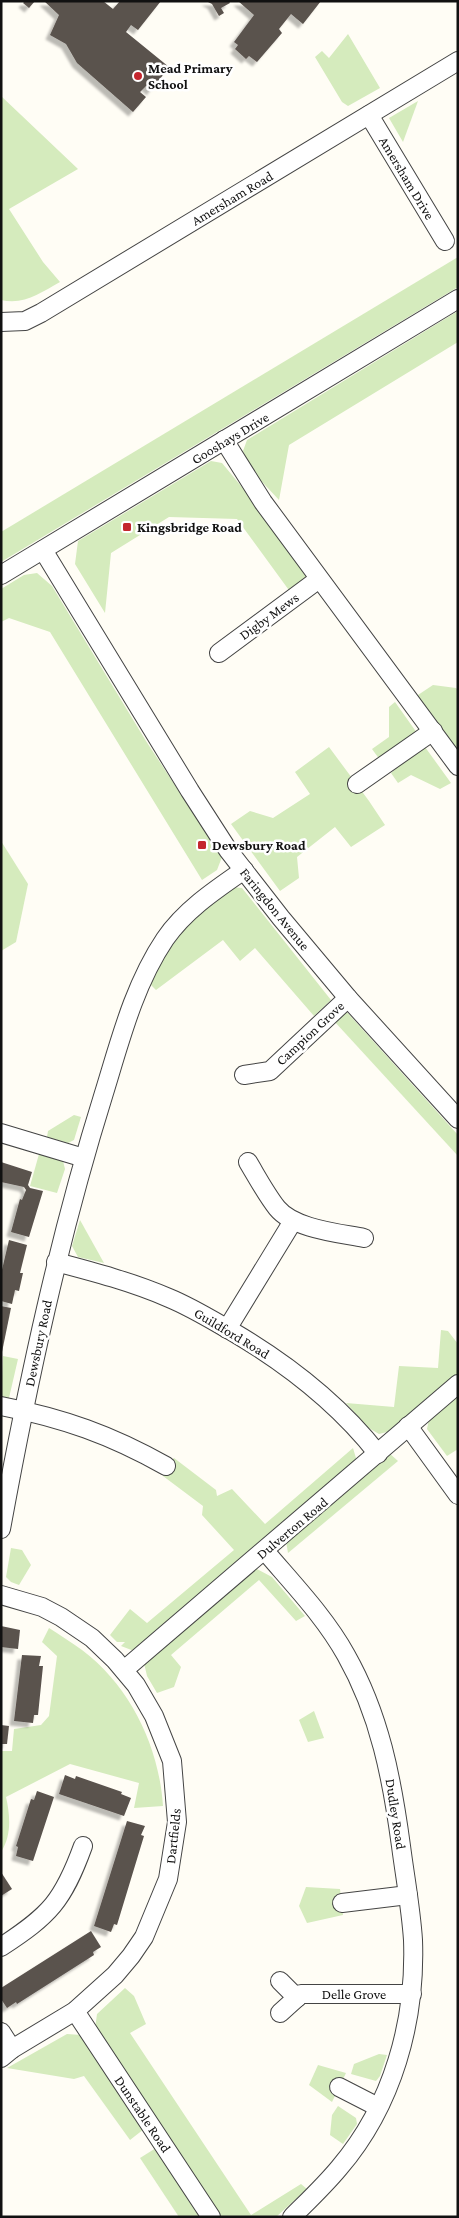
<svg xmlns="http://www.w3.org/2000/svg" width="459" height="2218" font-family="'Crimson Pro',serif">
  <defs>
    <filter id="shadow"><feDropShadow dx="-4.5" dy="4.5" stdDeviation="1" flood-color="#0004"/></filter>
  </defs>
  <rect width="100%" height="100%" fill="#fffdf5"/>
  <g fill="#d5ebbd">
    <path d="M348,34L380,88L348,106L342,102L315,57L322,51L329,58Z"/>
    <path d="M1,96L78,169L9,209L43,262L60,282C40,293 25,305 1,300Z"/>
    <path d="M418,101L403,142L389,118Z"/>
    <path d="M458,257V287L1,562V532Z"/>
    <path d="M458,311V342L289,445L279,500L250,469L243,451L247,440Z"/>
    <path d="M211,461L222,463L251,498L309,579L291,593L237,519L169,517L111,553L105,613L75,564L78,541Z"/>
    <path d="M37,573L52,586L146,741L222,857L217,870L202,880L50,632L9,618L1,622V589L24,575Z"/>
    <path d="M433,685L456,688L458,690V756L415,697Z"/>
    <path d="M395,702L417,733L380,760L372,749L389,737V707Z"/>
    <path d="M329,747L369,801L385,825L351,847L335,827L297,857L299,878L280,891L231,824L250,811L273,818L310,794L295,772Z"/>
    <path d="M425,747L451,783L440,789L411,775L398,783L391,773L403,762Z"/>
    <path d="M1,841L28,884L16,942L1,951Z"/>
    <path d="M232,887L242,888L331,1000L314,1016L255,948L240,961L223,940L156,990L149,983C172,935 191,919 232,887Z"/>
    <path d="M345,1010L458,1135V1156L334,1021Z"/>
    <path d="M74,1115L81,1117L74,1140L68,1143L47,1137L48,1131Z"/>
    <path d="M39,1154L63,1161L65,1169L57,1193L30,1186Z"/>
    <path d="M80,1220L104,1263L78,1257L72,1246Z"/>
    <path d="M441,1330L448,1331L458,1344V1374L387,1432L379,1434L367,1427L346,1403L394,1407L399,1366L438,1368Z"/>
    <path d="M3,1356L18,1359L9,1398L1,1396Z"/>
    <path d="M458,1390V1449L447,1456L427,1429L430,1414Z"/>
    <path d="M353,1448L358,1465L134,1651L121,1646L125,1642H117L110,1635L130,1609L147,1623L234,1550L202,1515L203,1506L163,1476L166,1466L174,1458L216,1490L217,1496L232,1489L265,1524Z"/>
    <path d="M389,1453L398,1461L288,1553L286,1541Z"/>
    <path d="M11,1548L22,1550L31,1565L19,1585L11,1582L6,1577Z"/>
    <path d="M255,1568L272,1577L305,1616L296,1621L259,1580L171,1655L181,1667L174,1687L157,1693L147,1676L144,1663Z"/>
    <path d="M49,1628C60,1635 71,1642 82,1650C130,1686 159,1746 163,1806L134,1808L139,1783L70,1764L6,1797C10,1815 12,1835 1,1852V1751H12L14,1729L41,1725L49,1716L57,1656L42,1642Z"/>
    <path d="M314,1711L324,1738L308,1742L299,1720Z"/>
    <path d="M306,1887L340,1889L343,1915L307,1923L299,1906Z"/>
    <path d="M125,1988L134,1996L146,2024L130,2033L251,2215L301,2184L307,2189L276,2217H220L95,2029L97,2014Z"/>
    <path d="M67,2034L81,2035L144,2129L130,2140L84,2076L74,2079L7,2068Z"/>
    <path d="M379,2054L387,2055L380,2076L376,2081L351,2074L354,2064Z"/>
    <path d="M318,2065L346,2073L332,2102L309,2085Z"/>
    <path d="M338,2106L356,2118L357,2124L343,2144L330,2135L332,2115Z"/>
    <path d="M156,2148L201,2217H179L140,2158Z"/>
  </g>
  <g fill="#5a524d" filter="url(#shadow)">
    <path d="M25,1H35L29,8L23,3Z"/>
    <path d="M44,1H103L113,9L120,1H161L138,30L131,25L126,32L169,67L151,91L146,86L140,92L146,97L133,112L77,63L66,44L50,35L59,15Z"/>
    <path d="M206,1H229L230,3L221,8L224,13L219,16L212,4Z"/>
    <path d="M238,1H321L303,24L291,14L279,29L282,33L257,62L249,56L246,59L235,49L238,45L234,42L254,15Z"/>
    <path d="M1,1162L32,1172L28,1185L30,1188L43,1191L29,1237L11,1232L20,1199L22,1200L26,1190L24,1187L1,1182Z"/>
    <path d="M9,1240L27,1245L20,1273H23L19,1291L15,1290L12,1304L1,1301V1274Z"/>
    <path d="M1,1306L11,1308L2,1352H1Z"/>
    <path d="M1,1626L20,1630L18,1649L1,1647Z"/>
    <path d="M22,1655L41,1656L39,1666H43L38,1715H34L33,1723L14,1721Z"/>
    <path d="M1,1725L9,1726L7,1744H1Z"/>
    <path d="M65,1775L75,1779L76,1776L122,1792L121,1794L131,1798L124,1816L59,1794Z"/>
    <path d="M37,1791L54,1797L33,1861L16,1856L18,1847L16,1846L31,1799L34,1800Z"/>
    <path d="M127,1821L145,1826L141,1835L144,1836L117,1925L114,1924L111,1932L94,1926Z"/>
    <path d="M1,1872L12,1889L1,1896Z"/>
    <path d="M91,1931L101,1947L93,1952L94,1955L17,2004L16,2002L7,2008L1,1999V1988Z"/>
  </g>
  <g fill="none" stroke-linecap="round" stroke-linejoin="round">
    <defs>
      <g id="minor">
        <path d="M369,115L445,241"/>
        <path d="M1,322L25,321L41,313L458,61"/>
        <path d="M224,440L263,502L458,766"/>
        <path d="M43,550L190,791L228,850L281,918L348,998L458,1119"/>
        <path d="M1,575L458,299"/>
        <path d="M219,653L319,579"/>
        <path d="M357,784L433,731"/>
        <path d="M244,1075L270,1071L348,998"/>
        <path d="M1,1133L84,1158"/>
        <path d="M248,1162C257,1177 266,1194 277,1208C294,1229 339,1233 364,1238"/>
        <path d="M56,1262C94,1272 132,1282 169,1298C191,1307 212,1320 233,1332C289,1365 338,1403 378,1454"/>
        <path d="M227,1329L293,1221"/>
        <path d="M1,1406C63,1418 111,1435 166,1466"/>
        <path d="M408,1426L458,1495"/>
        <path d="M1,1529C28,1381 59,1237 104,1093C120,1041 134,985 165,939C185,910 215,890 244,870"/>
        <path d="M265,1551C293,1584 325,1617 346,1655C380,1715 392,1779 401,1846C405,1877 411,1909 413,1940C416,2021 393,2105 339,2168C324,2186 308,2201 292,2217"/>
        <path d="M1,1595L42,1607L61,1617L92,1638L115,1660L136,1685L154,1716L172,1761L177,1822L168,1879L144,1937L131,1956L115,1975L75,2011L12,2049L1,2058"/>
        <path d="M124,1670L458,1384"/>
        <path d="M342,1903L408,1895"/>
        <path d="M1,1947C50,1915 63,1901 83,1846"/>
        <path d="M280,1981L297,1998"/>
        <path d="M75,2011L211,2217"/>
        <path d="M280,2013L301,1994H412"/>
        <path d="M1,2032L12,2049"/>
        <path d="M339,2087L378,2107"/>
      </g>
    </defs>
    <use href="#minor" stroke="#444" stroke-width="20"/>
    <use href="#minor" stroke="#fff" stroke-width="18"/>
  </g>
  <g fill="#c4262e" stroke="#fff" stroke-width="2">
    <circle cx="138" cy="76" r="5"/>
    <rect x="122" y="522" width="10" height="10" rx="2.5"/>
    <rect x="197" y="840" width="10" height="10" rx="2.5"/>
  </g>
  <g text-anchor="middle" stroke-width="5" stroke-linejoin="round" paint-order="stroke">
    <g font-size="14" font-weight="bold" fill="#111" stroke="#fff" text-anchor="start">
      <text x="148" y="73">Mead Primary<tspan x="148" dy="16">School</tspan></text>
      <text x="137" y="532">Kingsbridge Road</text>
      <text x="212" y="850">Dewsbury Road</text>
    </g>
    <g font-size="14" fill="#111" stroke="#fff">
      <text transform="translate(407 178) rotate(59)" y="5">Amersham Drive</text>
      <text transform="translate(232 198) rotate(-31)" y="5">Amersham Road</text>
      <text transform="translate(230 438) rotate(-31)" y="5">Gooshays Drive</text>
      <text transform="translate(269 616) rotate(-36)" y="5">Digby Mews</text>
      <text transform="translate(275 909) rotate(51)" y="5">Faringdon Avenue</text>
      <text transform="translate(310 1033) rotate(-43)" y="5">Campion Grove</text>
      <text transform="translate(232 1333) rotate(31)" y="5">Guildford Road</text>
      <text transform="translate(38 1343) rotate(-78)" y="5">Dewsbury Road</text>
      <text transform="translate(292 1528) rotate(-40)" y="5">Dulverton Road</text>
      <text transform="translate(396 1814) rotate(81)" y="5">Dudley Road</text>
      <text transform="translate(173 1836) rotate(-84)" y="5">Dartfields</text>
      <text x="354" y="1999">Delle Grove</text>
      <text transform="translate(143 2114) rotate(56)" y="5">Dunstable Road</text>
    </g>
  </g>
  <rect width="459" height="2218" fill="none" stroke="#111111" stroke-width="5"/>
</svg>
